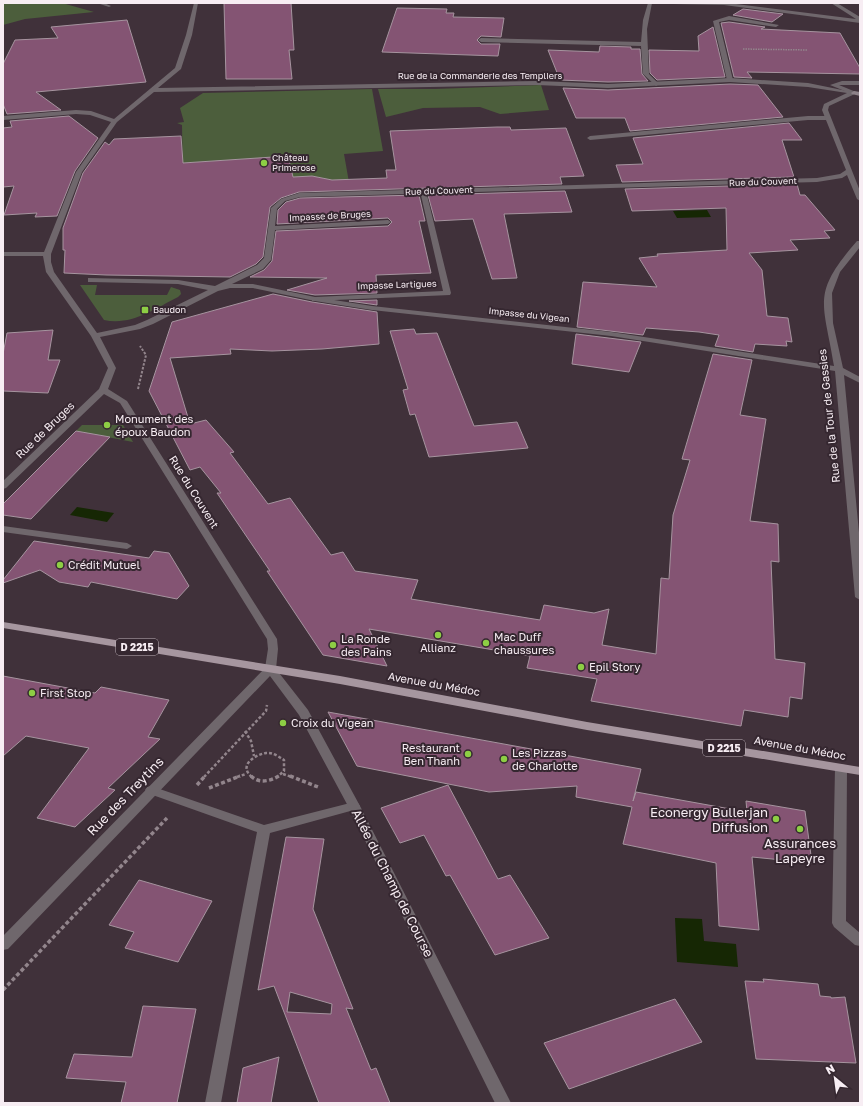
<svg xmlns="http://www.w3.org/2000/svg" width="863" height="1106" font-family="'Golos Text',sans-serif">
  <rect width="100%" height="100%" fill="#40313a"/>
  <g fill="#4c5e3c">
    <path d="M3,3H62L94,12L25,19L3,25Z"/>
    <path d="M541,85L549,110L500,114L480,107L423,108L386,117L378,89H435Z"/>
    <path d="M372,89L383,151L344,154L350,188L183,187L182,125L177,123L184,122L180,108L203,93Z"/>
    <path d="M80,285H97L95,295H167L171,287L180,290L181,294L178,297C154,309 131,326 104,320Z"/>
    <path d="M82,425H123L133,442L76,431Z"/>
  </g>
  <g fill="#162704">
    <path d="M707,210L711,217L677,218L673,211Z"/>
    <path d="M77,507L114,513L107,522L70,515Z"/>
    <path d="M675,918L702,919L704,941L736,944L738,967L677,962Z"/>
  </g>
  <g fill="#845473" stroke="#a6949f" fill-rule="evenodd">
    <path d="M224,3H291L294,50H289L292,79H226Z"/>
    <path d="M397,8L447,9L446,13H454L453,17L504,18L501,37L481,36L477,40L481,44H500L498,56L382,52Z"/>
    <path d="M743,9L783,14L772,22L733,15Z"/>
    <path d="M127,20L146,82L36,92L61,110L7,114L3,104V64L15,40L58,38L51,27Z"/>
    <path d="M729,22L765,27L761,29L840,33L860,68V74L747,72L752,78L734,77L721,23Z"/>
    <path d="M713,27L725,77L657,80L650,73L649,50L699,51L698,36Z"/>
    <path d="M600,46L631,47V49H640L642,74L648,81L608,82L560,80L548,50L599,52Z"/>
    <path d="M730,84L758,85L783,117L630,131L625,118H576L563,88L608,90Z"/>
    <path d="M69,116L98,138L75,171L57,216L35,217L37,213L4,215L14,186L3,187V128L12,127L10,121Z"/>
    <path d="M789,123L802,140H782L794,177L622,182L616,165L643,164L633,138Z"/>
    <path d="M497,127H510L511,130L566,128L584,176L560,177L562,184L299,192L281,198L270,207L263,257L256,264L230,277L106,275L64,273L65,250H63V228L83,173L105,142L109,145L114,139L181,136L183,163L288,156L293,177L312,176L332,180L387,178L386,170H396L390,131Z"/>
    <path d="M797,184L800,195H805L835,230L824,231L830,238L790,240L798,250L749,253L762,270L767,316L788,318L792,342L786,341L787,346L755,344L753,352L715,346L719,335L699,332L646,328L643,335L577,327L583,282L657,287L639,258L658,256L657,254L727,250L726,208L632,211L625,189Z"/>
    <path d="M565,191L572,212L504,214L517,278L492,279L473,219L435,221L428,195Z"/>
    <path d="M419,195L425,221H419L431,273L376,275L377,293L315,295L287,290L327,278L250,277L264,270L272,261L276,231L388,226L392,222L388,218L277,224L278,210L286,202L300,198Z"/>
    <path d="M273,294L312,302L377,312L379,344L322,349L272,351L230,349L231,354L170,358L190,424L206,420L234,452L230,453L268,504L290,498L331,555L343,552L355,571L418,580L411,599L540,620L544,605L594,613L609,609L602,645L656,654L661,578L669,579L673,515L690,460L682,459L713,354L752,360L740,415L766,419L750,521L778,524L779,562L771,561L775,659L805,663L802,699L790,697L788,717L744,710L741,726L591,701L597,679L527,668L530,656L369,629L387,666L323,655L267,571H270L217,493H221L200,467L190,470L149,391L172,322Z"/>
    <path d="M377,300V305L349,301Z"/>
    <path d="M414,329L416,334L437,333L474,426L517,422L528,448L429,457L415,414L410,415L403,390L408,389L390,331Z"/>
    <path d="M53,330L48,360H60L48,393L3,391V354L7,333Z"/>
    <path d="M576,334L641,342L629,372L572,364Z"/>
    <path d="M76,431L110,437L31,519L3,515V504Z"/>
    <path d="M34,541L149,558L154,551L169,553L189,586L177,599L91,582L88,587L59,582L40,570L3,583V580Z"/>
    <path d="M3,676L95,693L101,687L169,700L148,737L160,739L108,788L115,790L75,827L37,818L89,748L26,736L3,756Z"/>
    <path d="M328,712L641,769L633,801L636,792L747,812L746,801L805,811L812,863L752,857L759,930L719,926L716,863L623,844L632,807L576,797L577,786L489,792L357,766Z"/>
    <path d="M448,785L498,879L510,875L549,938L495,955L450,875L446,876L424,835L400,843L381,808Z"/>
    <path d="M286,837L324,839L313,909L353,1009L346,1008L371,1070L376,1068L390,1103H319L274,986L258,990ZM290,992L332,1004L331,1014L287,1012Z"/>
    <path d="M139,880L212,901L178,962L125,948L134,932L109,925Z"/>
    <path d="M763,979L818,984L820,996L831,997V998L845,997L856,1063L756,1059L745,981L764,982Z"/>
    <path d="M675,999L702,1042L569,1089L544,1043Z"/>
    <path d="M143,1006L196,1009L177,1103H121L126,1082L66,1078L74,1054L132,1057Z"/>
    <path d="M279,1057L271,1103H237L243,1068Z"/>
  </g>
  <g fill="none" stroke-linecap="round" stroke-linejoin="round">
    <path stroke="#92858c" stroke-width="1.5" stroke-dasharray="1.5 1" stroke-linecap="butt" d="M743,49L808,50"/>
    <path stroke="#92858c" stroke-width="2" stroke-dasharray="2.5 1.5" stroke-linecap="butt" d="M138,389L146,355L140,346"/>
    <g stroke="#92858c" stroke-width="2.5" stroke-dasharray="3 2" stroke-linecap="butt">
      <path d="M245,731L251,741L254,756"/>
      <path d="M283,774L292,777"/>
      <path d="M204,777L266,711L267,705"/>
      <path d="M237,777L246,774"/>
      <path d="M252,777C238,766 254,755 266,753C273,752 279,757 284,760V771L277,777"/>
    </g>
    <g stroke="#92858c" stroke-width="3.5" stroke-dasharray="4 2.5" stroke-linecap="butt">
      <path d="M251,776C259,784 270,781 279,776"/>
      <path d="M290,776L318,787"/>
      <path d="M197,785L205,776"/>
      <path d="M209,788L240,776"/>
      <path d="M3,990L167,818"/>
    </g>
    <g fill="#6f676c" fill-rule="evenodd">
      <path d="M648,3H652L647,29L649,74L659,84L656,86L643,74L641,46L481,42L478,40L481,38L641,42L643,20Z"/>
      <path d="M671,3H728L856,19L831,3H837L860,17V23L724,5L673,4Z"/>
      <path d="M729,16L779,25L776,27L729,20L719,22L733,80L730,82L727,80L713,21Z"/>
      <path d="M842,81H860V85H839L856,92V94H852L830,85Z"/>
      <path d="M808,116H828L831,118L828,120H808L590,140L587,138L590,136Z"/>
      <path d="M423,189L426,191L451,293L450,295L312,301V297H315L443,291L420,191Z"/>
      <path d="M3,526L127,543L132,546L127,549L3,532Z"/>
      <path d="M841,764L845,765L847,768L846,921L860,933V946L855,945L834,927L832,923L835,768L837,765Z"/>
      <path d="M151,786L264,825L354,802L358,803L360,806L358,809L354,810L270,833L221,1103H205L257,832L147,793L145,790L147,787Z"/>
    </g>
    <g fill="#6f676c" fill-rule="evenodd">
      <path d="M97,3H104L111,6L109,7Z"/>
      <path d="M194,3H198L192,35L181,69L158,88L537,81L608,84L730,78L808,83L857,93L829,106L828,110L860,191V201L857,199L847,175L842,178L817,182L300,197L285,201L277,209L275,226L388,220L391,222L388,224L275,230L271,260L263,269L232,284H253L315,297L372,306L611,332L834,366C824,302 810,295 857,241H860V247L840,272L832,293L833,323L843,368L860,377V383L844,375L860,543V600L855,597L835,371L611,336L372,310L315,301L253,288H230L218,291L153,324L140,329L100,337L116,368L108,389L127,401L277,639L278,649L276,669L308,710L360,806L511,1103H495L348,806L299,715L270,676L8,949L3,950V936L265,668L268,649L267,639L120,403L104,394L6,488L3,489V481L99,389L108,368L91,336L46,272L43,256H3V252H44L76,172L111,122L90,115L76,114L3,120V116L76,110L91,111L114,119L175,68L186,35ZM730,82L808,87L847,93L824,104L822,110L846,170L840,174L817,178L299,193L281,199L271,208L264,258L257,265L215,286L178,280L88,278V282H91L178,284L208,290L147,320L135,325L97,333L54,272L51,262V254L82,172L117,122L154,92L537,85L608,88Z"/>
    </g>
    <path fill="#8e8289" fill-rule="evenodd" d="M854,91L860,92V96L852,94L851,93Z"/>
    <path fill="#a6969f" fill-rule="evenodd" d="M3,622L340,676L587,722L860,767V775L587,730L340,684L3,628Z"/>
  </g>
  <g fill="#8dce44" stroke="#352730" stroke-width="1.5">
    <circle cx="264" cy="163" r="4"/>
    <rect x="141" y="306" width="8" height="8" rx="2"/>
    <circle cx="107" cy="425" r="4"/>
    <circle cx="60" cy="565" r="4"/>
    <circle cx="438" cy="635" r="4"/>
    <circle cx="486" cy="643" r="4"/>
    <circle cx="333" cy="645" r="4"/>
    <circle cx="581" cy="667" r="4"/>
    <circle cx="32" cy="693" r="4"/>
    <circle cx="283" cy="723" r="4"/>
    <circle cx="468" cy="754" r="4"/>
    <circle cx="504" cy="759" r="4"/>
    <circle cx="776" cy="819" r="4"/>
    <circle cx="800" cy="829" r="4"/>
  </g>
  <g text-anchor="middle" stroke-width="4" stroke-linejoin="round" paint-order="stroke">
    <g font-size="9" fill="#f7edf3" stroke="#352730">
      <text x="480" y="79">Rue de la Commanderie des Templiers</text>
      <text transform="translate(763 182) rotate(-2)" y="3">Rue du Couvent</text>
      <text transform="translate(439 191) rotate(-2)" y="3">Rue du Couvent</text>
      <text transform="translate(330 216) rotate(-3)" y="3">Impasse de Bruges</text>
      <text transform="translate(397 285) rotate(-2)" y="3">Impasse Lartigues</text>
      <text transform="translate(529 315) rotate(6)" y="3">Impasse du Vigean</text>
    </g>
    <g font-size="9" fill="#f7edf3" stroke="#352730" text-anchor="start">
      <text x="272" y="161">Château<tspan x="272" dy="10">Primerose</tspan></text>
      <text x="153" y="313">Baudon</text>
    </g>
    <g fill="#352730" stroke="#bdb2b8" stroke-width="1">
      <rect x="116" y="639" width="42" height="16" rx="3"/>
      <rect x="703" y="740" width="42" height="16" rx="3"/>
    </g>
    <g font-size="10" font-weight="bold" fill="#f7edf3">
      <text x="137" y="651">D 2215</text>
      <text x="724" y="752">D 2215</text>
    </g>
    <g font-size="11" fill="#f7edf3" stroke="#352730">
      <text transform="translate(829 416) rotate(-96)" y="4">Rue de la Tour de Gassies</text>
      <text transform="translate(45 430) rotate(-44)" y="4">Rue de Bruges</text>
      <text transform="translate(194 492) rotate(58)" y="4">Rue du Couvent</text>
      <text transform="translate(434 684) rotate(10)" y="4">Avenue du Médoc</text>
      <text transform="translate(800 748) rotate(10)" y="4">Avenue du Médoc</text>
    </g>
    <g font-size="11" fill="#f7edf3" stroke="#352730" text-anchor="start">
      <text x="115" y="423">Monument des<tspan x="115" dy="13">époux Baudon</tspan></text>
      <text x="68" y="569">Crédit Mutuel</text>
      <text x="494" y="641">Mac Duff<tspan x="494" dy="13">chaussures</tspan></text>
      <text x="341" y="643">La Ronde<tspan x="341" dy="13">des Pains</tspan></text>
      <text x="438" y="652" text-anchor="middle">Allianz</text>
      <text x="589" y="671">Epil Story</text>
      <text x="40" y="697">First Stop</text>
      <text x="291" y="727">Croix du Vigean</text>
      <text x="460" y="752" text-anchor="end">Restaurant<tspan x="460" dy="13">Ben Thanh</tspan></text>
      <text x="512" y="757">Les Pizzas<tspan x="512" dy="13">de Charlotte</tspan></text>
    </g>
    <g font-size="13" fill="#f7edf3" stroke="#352730">
      <text transform="translate(125 796) rotate(-46)" y="5">Rue des Treytins</text>
      <text transform="translate(393 883) rotate(63)" y="5">Allée du Champ de Course</text>
    </g>
    <g font-size="13" fill="#f7edf3" stroke="#352730" text-anchor="end">
      <text x="768" y="817">Econergy Bullerjan<tspan x="768" dy="15">Diffusion</tspan></text>
      <text x="800" y="848" text-anchor="middle">Assurances<tspan x="800" dy="15">Lapeyre</tspan></text>
    </g>
  </g>
  <rect width="863" height="1106" fill="none" stroke="#f7edf3" stroke-width="8"/>
  <g transform="translate(835 1078) rotate(331)" stroke="#352730" stroke-width="3" paint-order="stroke">
  <path d="M0-3L7 15L0 10L-7 15Z" fill="#f7edf3"/>
  <text y="-6" font-size="11" font-weight="bold" text-anchor="middle" fill="#f7edf3">N</text>
  </g>
</svg>
